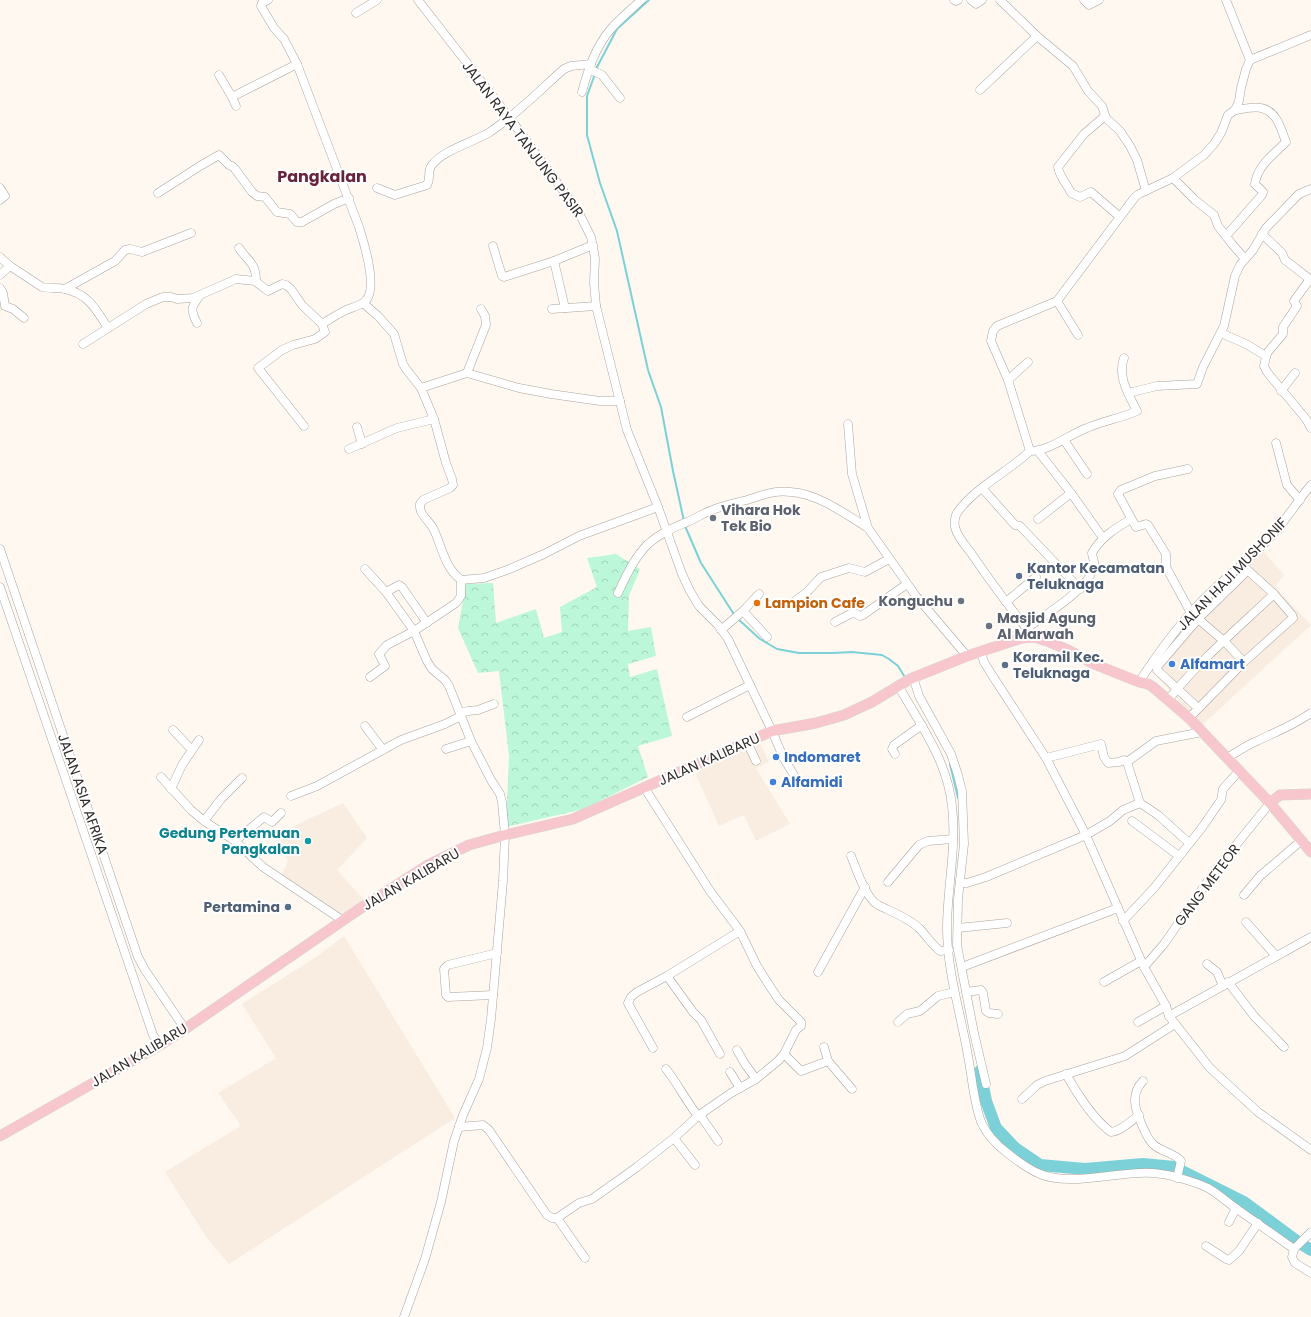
<svg xmlns="http://www.w3.org/2000/svg" width="1311" height="1317" font-family="Poppins,sans-serif">
  <defs>
    <pattern id="forest-crowns" width="20" height="18" patternUnits="userSpaceOnUse"><rect width="20" height="18" fill="#bcf7d9"/><path d="M2 6a3 3 0 1 1 6 0M12 15a3 3 0 1 1 6 0" fill="none" stroke="#a2d4ba"/></pattern>
  </defs>
  <rect width="100%" height="100%" fill="#fef8f1"/>
  <g fill="#f8ede0">
    <path d="M1262,550L1284,575L1275,587L1311,625L1202,725L1152,672L1197,612Z"/>
    <path d="M759,741L769,762L756,768L790,824L756,841L744,815L719,826L696,775L707,763Z"/>
    <path d="M343,803L367,838L337,870L365,901L342,918L280,878L288,861L276,843L296,825Z"/>
    <path d="M344,936L455,1118L229,1264L207,1238L165,1172L241,1126L218,1093L276,1058L242,1004L316,957Z"/>
  </g>
  <path fill="url(#forest-crowns)" d="M616,554L640,569L629,596L628,631L651,627L656,656L628,664L630,677L657,669L672,736L638,746L648,777L584,809L506,827L509,756L499,671L478,673L458,628L466,584L493,583L496,623L536,609L544,638L562,632L560,607L597,587L587,558Z"/>
  <g fill="none" stroke-linecap="round" stroke-linejoin="round">
    <g stroke="#7cd1d8" stroke-width="2">
      <path d="M596,69L617,29L649,0"/>
      <path d="M595,74L587,96V135L600,183L617,231L648,370L661,407L673,471L684,521"/>
      <path d="M685,526L701,563L735,616"/>
      <path d="M738,619L760,639L777,649L799,653H833L852,652L882,655L889,659L898,666L906,679"/>
      <path d="M950,764L958,798"/>
    </g>
    <path stroke="#7cd1d8" stroke-width="12" d="M980,1071L986,1101L996,1128L1015,1148L1040,1165L1085,1169L1143,1164L1174,1167L1244,1202L1298,1242L1311,1250"/>
    <defs>
      <g id="minor">
        <path d="M418,0L509,117L578,211L591,237L595,258L594,283L596,306L627,430L658,507L682,574L690,591L699,606L718,625L728,639L772,731L784,759L797,780"/>
        <path d="M954,0L956,1L958,0"/>
        <path d="M971,0L976,4L982,0"/>
        <path d="M1000,0L1037,36L1073,66L1088,91L1102,106L1106,118L1120,131L1130,146L1137,160L1146,191"/>
        <path d="M1084,0L1089,5L1099,0"/>
        <path d="M1226,0L1250,60"/>
        <path d="M356,13L377,0"/>
        <path d="M589,69L602,75L620,98"/>
        <path d="M219,75L232,97L297,64"/>
        <path d="M980,90L1037,36"/>
        <path d="M582,92C588,70 595,48 610,30C619,19 631,10 641,0"/>
        <path d="M232,97L236,106"/>
        <path d="M1105,116L1084,134L1058,167C1059,176 1067,184 1071,193L1080,197L1091,192L1120,217"/>
        <path d="M1173,178L1195,200L1214,215L1218,226L1232,244L1245,259"/>
        <path d="M0,188L5,196L0,200"/>
        <path d="M377,188L395,195L427,185C431,178 427,171 432,165C443,150 474,142 490,132C517,114 540,90 564,69L571,66L591,64"/>
        <path d="M158,193L200,166L219,155L229,165L232,166L235,169L252,192L257,196L265,197L277,212L290,214L297,222H302L334,204L349,198"/>
        <path d="M1262,234L1282,253L1285,260L1311,280"/>
        <path d="M1226,236L1262,195L1263,192L1255,184C1257,166 1274,154 1286,142C1281,129 1277,111 1261,108C1254,106 1243,109 1235,110"/>
        <path d="M493,246L502,276L504,277L554,261L593,245"/>
        <path d="M239,248C248,262 256,262 256,281"/>
        <path d="M0,257L10,266L42,287C50,289 57,287 65,289C89,294 96,310 108,328"/>
        <path d="M554,261L565,308"/>
        <path d="M0,275L10,266"/>
        <path d="M1310,279L1294,301L1297,306L1283,327V334L1267,353L1264,366L1267,372L1306,419L1311,428"/>
        <path d="M0,288L3,293L5,306L13,309L24,318"/>
        <path d="M65,289L115,261L125,250L130,249L142,252L191,233"/>
        <path d="M1057,301L1078,335"/>
        <path d="M363,303L378,316L394,334L403,364L406,369L421,388L434,419L446,463L452,479L453,485L450,488L423,500L420,504C419,515 428,519 433,528C442,546 444,567 461,580"/>
        <path d="M552,309L596,306"/>
        <path d="M197,323C190,309 191,308 200,295"/>
        <path d="M1221,333L1246,344L1266,356"/>
        <path d="M83,344L146,304L163,297H171L177,299L193,298L236,279L255,281L268,291L282,284L286,285L291,289L302,305L322,324C330,319 338,314 346,310C351,308 358,306 363,303C380,293 364,243 359,227L297,64L284,39L274,28L261,6L262,3L268,0"/>
        <path d="M467,373L486,325L485,316L481,309"/>
        <path d="M1008,380L1028,362"/>
        <path d="M421,388L467,373L519,388L551,394L600,401H620"/>
        <path d="M1281,391L1295,373"/>
        <path d="M1128,393L1157,386L1197,384L1203,367L1224,326L1235,276L1240,265L1253,250L1266,228L1299,194L1311,189"/>
        <path d="M848,424L852,474L868,528L916,596L967,656"/>
        <path d="M304,426L258,368L282,350L293,345L315,339L325,332L322,324"/>
        <path d="M357,427L362,444"/>
        <path d="M1064,440L1087,474"/>
        <path d="M1276,443L1287,485L1300,500"/>
        <path d="M349,449L397,428L434,419"/>
        <path d="M1030,451L1008,380L991,341L993,331L997,326L1057,301L1135,197L1139,194L1173,178L1204,155L1214,144L1221,133L1228,115L1235,110L1239,101L1241,88L1246,69L1250,60L1311,35"/>
        <path d="M1038,451L1071,493L1103,538"/>
        <path d="M1188,469L1155,476L1121,490L1118,494L1136,527L1146,524L1148,525L1166,554V567L1191,613L1224,641L1244,662"/>
        <path d="M982,488L1015,525L1020,526L1080,589"/>
        <path d="M1038,519L1071,493"/>
        <path d="M0,549L138,957L145,970L185,1029"/>
        <path d="M365,569L386,592L414,631L427,661L432,669L445,680L449,686L471,741L491,780L500,794L502,802L505,835L503,881L491,1019L487,1048L479,1079L463,1115L454,1141L441,1202L425,1259L404,1317"/>
        <path d="M0,587L153,1035L160,1045"/>
        <path d="M386,592L399,585L402,587L427,623"/>
        <path d="M618,593C626,576 634,558 648,544C660,533 673,528 687,522C697,518 705,512 715,509C725,505 736,503 747,500C763,495 774,490 791,492C819,494 845,514 868,528"/>
        <path d="M1006,602L1036,577"/>
        <path d="M791,604L807,592L821,577L849,568L865,572L889,559"/>
        <path d="M743,611L767,637"/>
        <path d="M835,622L850,614L855,613L860,616L863,615L907,584"/>
        <path d="M1027,628C1045,615 1091,588 1094,565C1095,561 1092,557 1092,553C1101,537 1116,528 1131,519"/>
        <path d="M721,630L743,611L759,594"/>
        <path d="M1034,637C1011,610 991,582 971,553C966,546 957,537 955,527C954,523 955,516 957,513C974,488 1008,472 1030,451C1050,451 1068,435 1087,428C1103,421 1121,418 1137,411C1129,395 1117,377 1124,358"/>
        <path d="M981,652L984,662L992,675L1046,758L1086,835L1144,967L1166,1006L1169,1016L1210,1068L1258,1112L1311,1150"/>
        <path d="M370,677L385,666L379,654L387,645L414,631L456,603L461,596V580L484,578L507,570L544,554L579,536L658,507"/>
        <path d="M913,677L919,696L951,754L958,775L962,791L964,844L958,899L957,945L974,1033L986,1084"/>
        <path d="M1139,682C1160,650 1183,618 1211,592C1230,574 1250,559 1268,540C1284,523 1296,503 1311,485"/>
        <path d="M898,685C920,725 947,759 952,806C957,847 947,888 947,928C947,972 961,1014 968,1056C972,1076 974,1106 982,1124C987,1134 997,1145 1006,1152C1016,1160 1028,1169 1040,1174C1074,1188 1124,1168 1161,1174C1172,1175 1198,1183 1208,1188C1217,1193 1226,1201 1234,1207C1254,1221 1274,1235 1294,1249"/>
        <path d="M1168,700C1199,661 1238,628 1274,594"/>
        <path d="M1198,708L1157,670V667L1198,619L1247,571"/>
        <path d="M460,713L468,711L478,710L494,704"/>
        <path d="M687,717L750,685"/>
        <path d="M1189,718L1244,662L1293,618L1292,615L1274,594L1242,565"/>
        <path d="M365,726L383,750"/>
        <path d="M173,730L192,750"/>
        <path d="M747,742L756,761"/>
        <path d="M446,749L471,741"/>
        <path d="M895,754L892,749L894,745L922,725"/>
        <path d="M1046,758L1101,744L1104,757L1108,763L1119,762L1124,760L1127,762L1140,803L1158,815L1189,843"/>
        <path d="M1227,758C1237,752 1247,745 1257,741C1276,732 1294,725 1311,713"/>
        <path d="M1127,762L1156,741L1202,732"/>
        <path d="M161,777L191,810L204,821L235,841L263,867L342,920"/>
        <path d="M171,789L182,765L199,740"/>
        <path d="M291,796L317,786L401,740L445,724L461,716"/>
        <path d="M204,821L221,799L242,778"/>
        <path d="M1132,821L1179,856"/>
        <path d="M235,841L264,817L272,822L281,813"/>
        <path d="M851,856C857,870 865,897 878,905C892,912 907,917 919,928C926,935 932,945 940,951L949,950"/>
        <path d="M888,882L919,845L928,841L953,839"/>
        <path d="M960,883H967L986,877L1086,835L1110,821L1123,810L1140,803"/>
        <path d="M1244,895L1260,876L1302,840"/>
        <path d="M1123,921L1154,888L1201,829L1221,800L1223,789L1239,771"/>
        <path d="M1246,922L1276,956"/>
        <path d="M958,928L1007,923"/>
        <path d="M1207,964L1217,972L1223,986"/>
        <path d="M962,967L1118,908"/>
        <path d="M1144,967L1164,944L1214,872L1270,803"/>
        <path d="M818,972L865,887"/>
        <path d="M667,976L693,1012L701,1020L720,1054"/>
        <path d="M1104,982L1141,961"/>
        <path d="M1228,982L1254,1016L1284,1047"/>
        <path d="M966,992L981,990L983,993L986,1011L989,1013L998,1014"/>
        <path d="M493,995L448,997L446,995L444,969L448,965L497,953"/>
        <path d="M1169,1016L1311,937"/>
        <path d="M898,1022L907,1014L920,1011L938,996L954,992"/>
        <path d="M1138,1022L1166,1006"/>
        <path d="M824,1047L828,1061L852,1089"/>
        <path d="M653,1048L629,1005L628,1003L631,997L637,992L667,976L740,931"/>
        <path d="M737,1050L745,1064L756,1079"/>
        <path d="M784,1054L801,1071L828,1061"/>
        <path d="M666,1069C678,1084 686,1101 698,1116"/>
        <path d="M730,1072L740,1088"/>
        <path d="M1066,1074C1076,1092 1094,1120 1111,1132C1121,1131 1131,1121 1139,1115"/>
        <path d="M1143,1081C1138,1086 1135,1093 1135,1100C1134,1109 1147,1140 1154,1145C1162,1152 1173,1152 1181,1161L1177,1178"/>
        <path d="M1022,1099L1037,1085L1045,1081L1125,1056L1175,1024"/>
        <path d="M700,1115L718,1141"/>
        <path d="M459,1127L483,1125L489,1130L547,1215L552,1218H557L579,1203L592,1199L637,1167L674,1138L698,1116L731,1093L756,1079L778,1061L784,1054L796,1030L801,1026V1022L779,1000L769,985L757,966L740,931L710,891L644,787"/>
        <path d="M674,1138L695,1165"/>
        <path d="M557,1218L585,1258"/>
        <path d="M1229,1222L1236,1208"/>
        <path d="M1311,1232L1294,1249L1292,1257L1295,1263L1311,1273"/>
        <path d="M1206,1246L1226,1259L1229,1260L1239,1251L1258,1223"/>
      </g>
      <g id="major">
        <path d="M1270,803L1280,795L1311,794"/>
        <path d="M0,1136L160,1045L185,1029L358,910L428,865L469,845L505,835L573,819L772,731L816,723L844,715L872,702L910,679L967,656L1022,638L1034,637L1047,641L1068,650L1094,664L1139,682L1148,684L1153,687L1189,718L1270,803L1311,852"/>
      </g>
    </defs>
    <use href="#minor" stroke="#a9a49d" stroke-width="9"/>
    <use href="#major" stroke="#d6d5d5" stroke-width="11"/>
    <use href="#minor" stroke="#fff" stroke-width="8"/>
    <use href="#major" stroke="#f8c7ce" stroke-width="10"/>
  </g>
  <g fill="#6b7280" stroke="#fff" stroke-width="1.5">
    <circle cx="713" cy="518" r="4"/>
    <circle cx="961" cy="601" r="4"/>
    <circle cx="989" cy="626" r="4"/>
  </g>
  <g fill="#5c6f8a" stroke="#fff" stroke-width="1.5">
    <circle cx="1019" cy="576" r="4"/>
    <circle cx="1005" cy="665" r="4"/>
    <circle cx="288" cy="907" r="4"/>
  </g>
  <circle fill="#e8710a" stroke="#fff" stroke-width="1.5" cx="757" cy="603" r="4"/>
  <g fill="#3f7fe0" stroke="#fff" stroke-width="1.5">
    <circle cx="1172" cy="664" r="4"/>
    <circle cx="776" cy="757" r="4"/>
    <circle cx="773" cy="782" r="4"/>
  </g>
  <circle fill="#0f9aa8" stroke="#fff" stroke-width="1.5" cx="308" cy="841" r="4"/>
  <g text-anchor="middle" stroke-width="4" stroke-linejoin="round" paint-order="stroke">
    <g font-size="14" fill="#302d2b" stroke="#fff">
      <text transform="translate(523 139) rotate(53)" y="5">JALAN RAYA TANJUNG PASIR</text>
      <text transform="translate(1232 574) rotate(-46)" y="5">JALAN HAJI MUSHONIF</text>
      <text transform="translate(709 759) rotate(-24)" y="5">JALAN KALIBARU</text>
      <text transform="translate(83 794) rotate(71)" y="5">JALAN ASIA AFRIKA</text>
      <text transform="translate(411 879) rotate(-30)" y="5">JALAN KALIBARU</text>
      <text transform="translate(1207 885) rotate(-53)" y="5">GANG METEOR</text>
      <text transform="translate(139 1055) rotate(-31)" y="5">JALAN KALIBARU</text>
    </g>
    <g font-size="14" font-weight="bold" fill="#5b616d" stroke="#fff" text-anchor="start">
      <text x="721" y="515">Vihara Hok<tspan x="721" dy="16">Tek Bio</tspan></text>
      <text x="953" y="606" text-anchor="end">Konguchu</text>
      <text x="997" y="623">Masjid Agung<tspan x="997" dy="16">Al Marwah</tspan></text>
    </g>
    <g font-size="14" font-weight="bold" fill="#4e5e75" stroke="#fff" text-anchor="start">
      <text x="1027" y="573">Kantor Kecamatan<tspan x="1027" dy="16">Teluknaga</tspan></text>
      <text x="1013" y="662">Koramil Kec.<tspan x="1013" dy="16">Teluknaga</tspan></text>
      <text x="280" y="912" text-anchor="end">Pertamina</text>
    </g>
    <g font-size="14" font-weight="bold" fill="#c56008" stroke="#fff" text-anchor="start">
      <text x="765" y="608">Lampion Cafe</text>
    </g>
    <g font-size="14" font-weight="bold" fill="#366cbe" stroke="#fff" text-anchor="start">
      <text x="1180" y="669">Alfamart</text>
      <text x="784" y="762">Indomaret</text>
      <text x="781" y="787">Alfamidi</text>
    </g>
    <g font-size="14" font-weight="bold" fill="#0d838f" stroke="#fff" text-anchor="end">
      <text x="300" y="838">Gedung Pertemuan<tspan x="300" dy="16">Pangkalan</tspan></text>
    </g>
    <g font-size="16" font-weight="bold" fill="#68243b" stroke="#fff">
      <text x="322" y="182">Pangkalan</text>
    </g>
  </g>
</svg>
